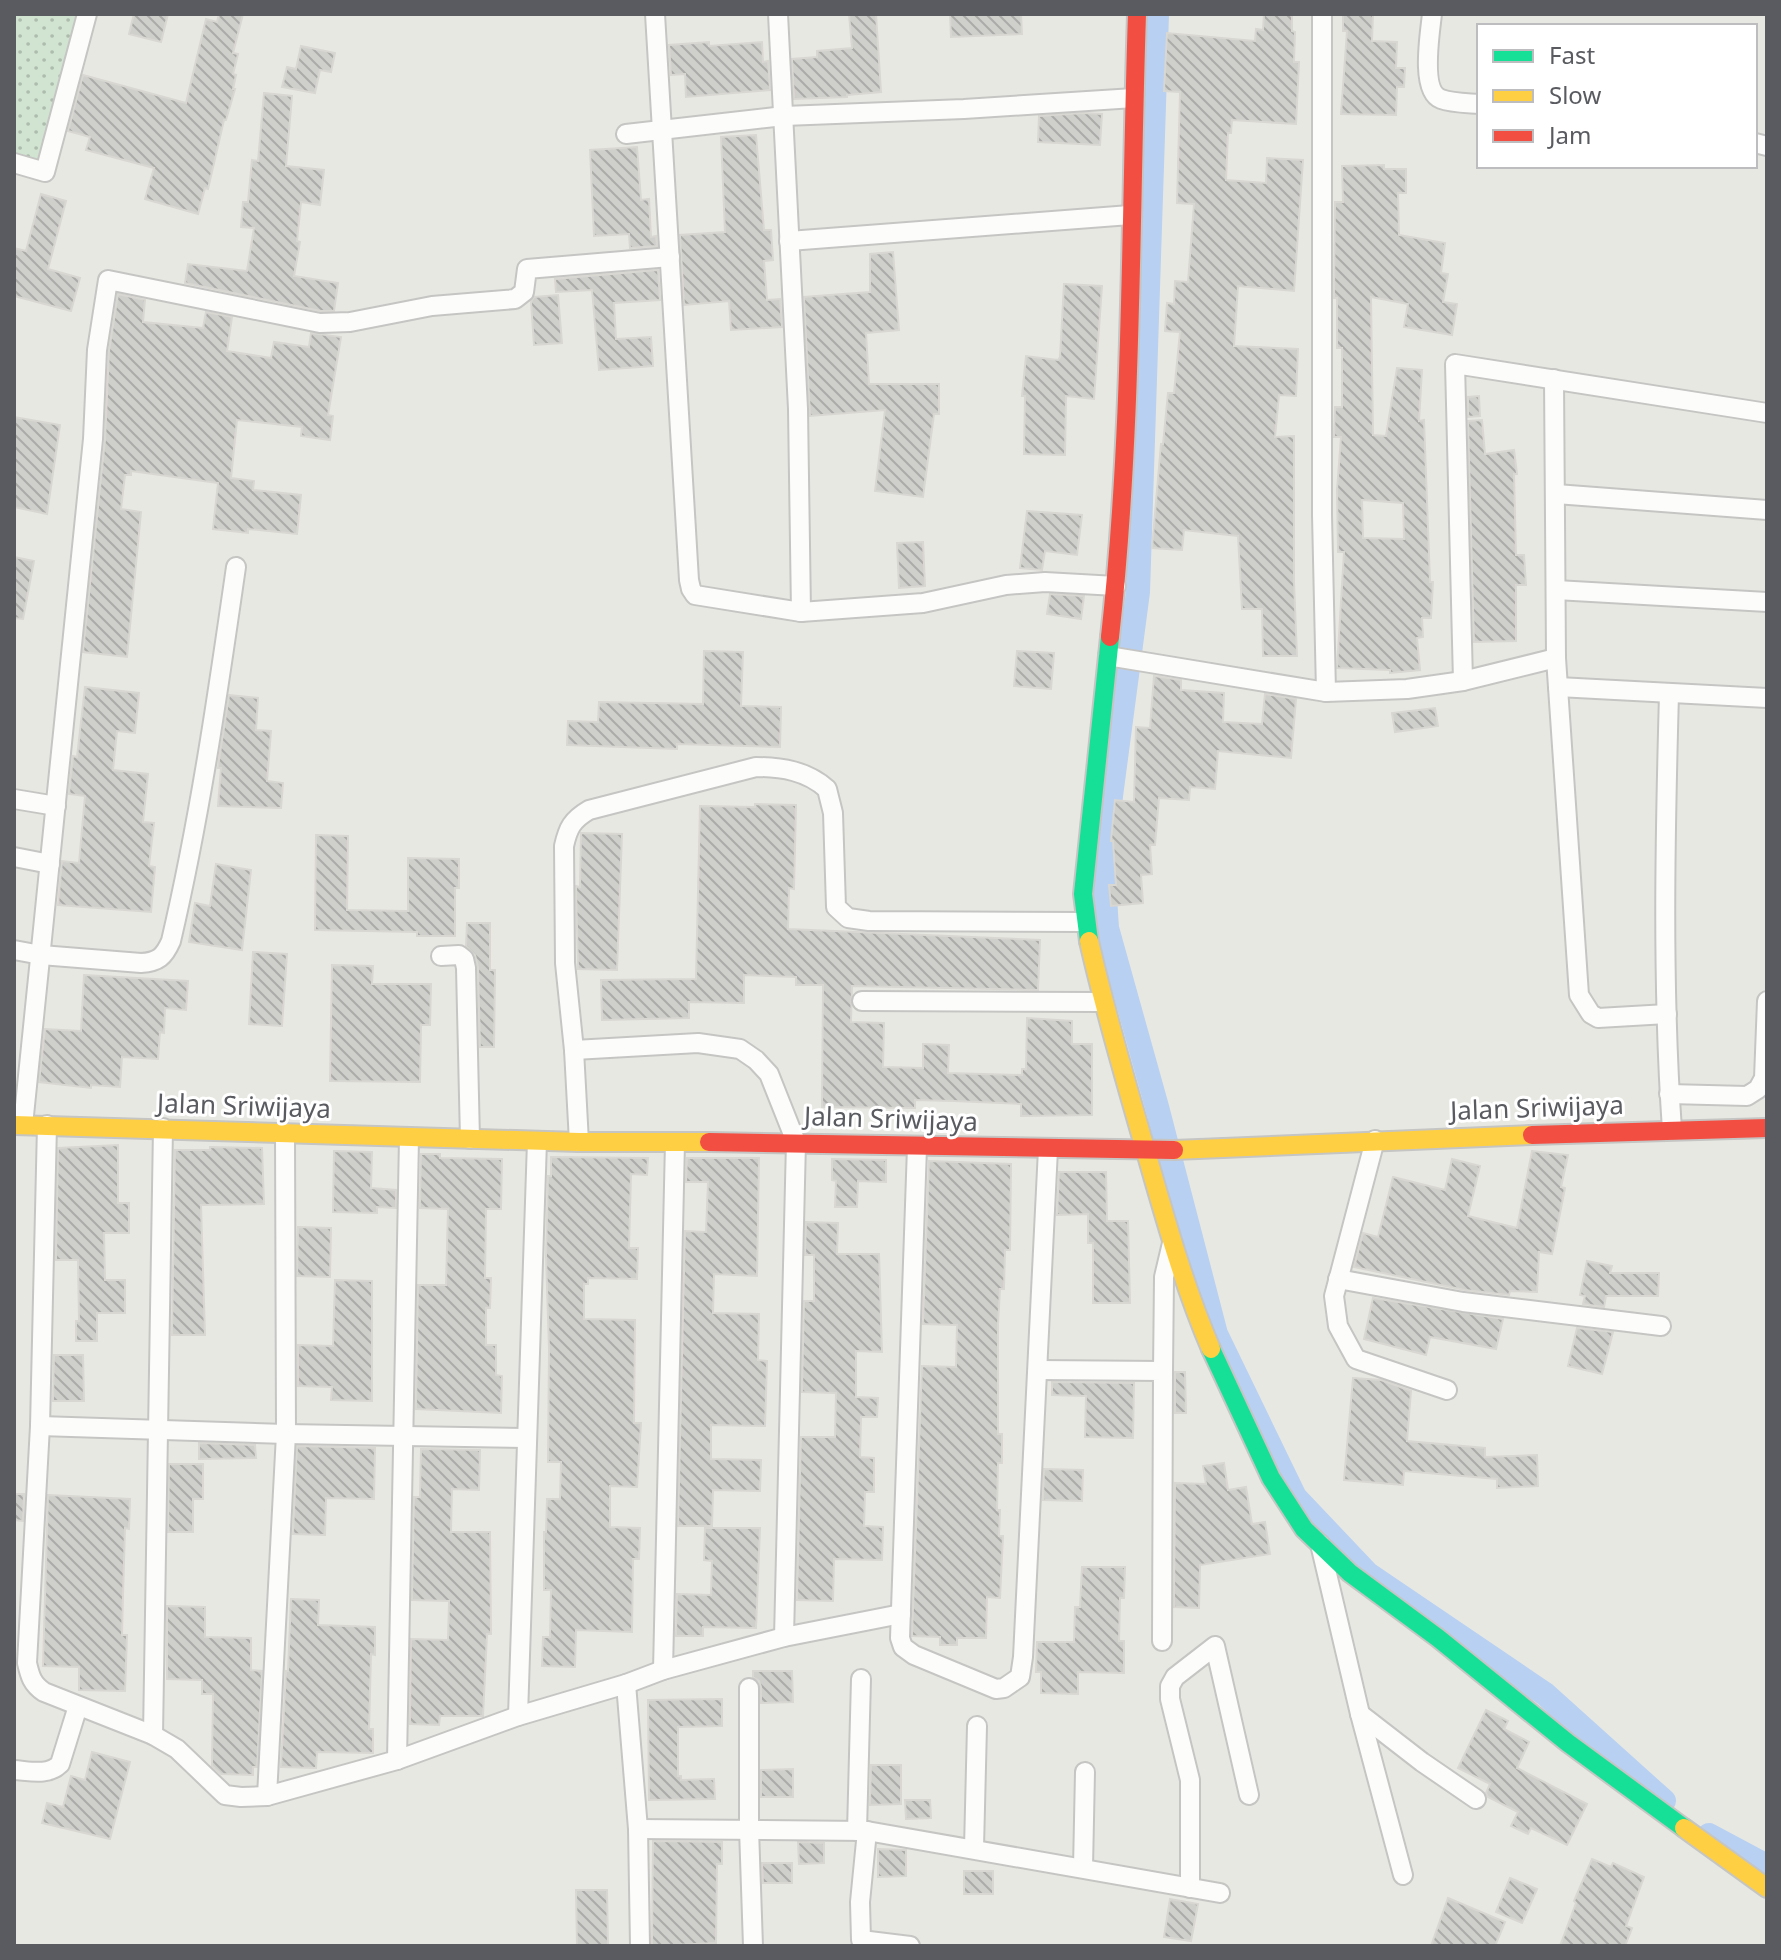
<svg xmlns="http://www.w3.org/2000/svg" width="1781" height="1960" font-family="'Noto Sans',sans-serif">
  <defs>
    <pattern id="park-dots" width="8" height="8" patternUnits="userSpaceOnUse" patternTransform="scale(2)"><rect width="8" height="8" fill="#d1e4d1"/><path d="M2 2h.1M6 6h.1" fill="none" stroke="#adbcad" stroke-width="1.8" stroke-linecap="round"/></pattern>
    <pattern id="building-back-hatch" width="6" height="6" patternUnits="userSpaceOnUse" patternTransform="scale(2)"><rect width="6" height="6" fill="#cfcfcc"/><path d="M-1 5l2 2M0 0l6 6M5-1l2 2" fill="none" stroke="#ababa9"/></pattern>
  </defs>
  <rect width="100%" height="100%" fill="#e8e8e3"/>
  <path fill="url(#park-dots)" d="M14,14H87L46,175L14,165Z"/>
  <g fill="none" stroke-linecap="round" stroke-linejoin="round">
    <g stroke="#b8d0f2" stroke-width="24">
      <path d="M1157,14L1138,592L1111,796L1104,883L1107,928L1157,1107L1216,1334L1295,1497L1368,1574L1545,1694L1664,1801"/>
      <path d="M1709,1835L1767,1866"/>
    </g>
  </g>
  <g fill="url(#building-back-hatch)" stroke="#d8d7d2" stroke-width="2" fill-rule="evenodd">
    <path d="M134,14H168L161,42L129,34Z"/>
    <path d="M219,14H243L233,53L238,54L233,74L236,75L233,89H235L226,120H224L208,189L205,188L198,214L145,199L154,168L86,150L90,137L68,131L83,75L186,103L206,19L217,22Z"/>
    <path d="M849,14H876L881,92L847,95V97L794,99L792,59L817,57V51L852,48Z"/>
    <path d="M950,14H1021L1022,34L951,37Z"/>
    <path d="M1264,14H1292V31L1295,32L1294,62H1299L1296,124L1232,120L1231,133H1228L1226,180L1266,183L1267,158L1303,160L1294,291L1238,286L1234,346L1298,349L1296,396L1279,395L1275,437L1294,436V582L1297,656H1263L1262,609H1242L1238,536L1184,530L1182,550L1152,548L1161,444H1163L1168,393H1174L1180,332L1165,331L1167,303L1174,304L1175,281L1188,282L1194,204L1177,203L1180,92L1164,91L1167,33L1255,41L1256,29L1263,30Z"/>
    <path d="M1343,14H1373L1372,41L1397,42L1396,68H1405L1404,87H1397L1396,115L1341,114L1347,31H1343Z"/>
    <path d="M709,42V46L762,42L763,62L768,61L770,90L686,97L685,74L671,75L669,45Z"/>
    <path d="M301,46L335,53L331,72L320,70L315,93L282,87L287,67L296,69Z"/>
    <path d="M264,93L292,96L286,166L324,170L320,205L301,202L297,241L300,242L294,276L338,283L334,311H321L185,283L188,264L247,271L254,228L241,227L243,202H248L252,160L258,161Z"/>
    <path d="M1084,113L1102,114L1100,145L1038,142L1039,116Z"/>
    <path d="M756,135L764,230H771L773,260L764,261L767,300L780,299L782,327L731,330L729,301L684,305L680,235L725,232L721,137Z"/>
    <path d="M637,147L641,200L649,199L651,237L656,236L657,246L630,248L629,234L594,236L590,150Z"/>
    <path d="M1384,165V169H1406V193H1398L1399,235L1445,243L1441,273L1448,274L1443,302L1457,304L1452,335L1404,327L1408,304L1371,297L1373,435L1386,436L1397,368L1422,370L1419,421L1424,420L1430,582H1433L1431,618H1422L1423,637L1417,638L1420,670L1390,673V670L1337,668L1344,552H1338L1337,490L1341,437H1334L1335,407H1342V348H1337V298H1334L1335,202H1343L1342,166ZM1362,500L1403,503L1404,539L1363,538Z"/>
    <path d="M41,194L66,201L48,269L80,278L71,311L14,296V248L26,251Z"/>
    <path d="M893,252L899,330L866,333L869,384H939V414H934L923,497L875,491L885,410L810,416L804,297L870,292V254Z"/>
    <path d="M658,270L660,300L614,303L616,339L651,337L653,366L599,370L592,290L556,292L555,279Z"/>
    <path d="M1064,284L1102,286L1094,399L1066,396L1065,455L1024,454L1025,396H1022L1026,356L1058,360L1060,357Z"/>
    <path d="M118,294L145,300L143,322L203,328L206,312L232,317L227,351L271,358L274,342L309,347L311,333L341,337L328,415L333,416L330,440L301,436L302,427L237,420L231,478L254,481L253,490L301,495L297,534L248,529V533L213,529L218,483L131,471V475H125L121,509L141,512L127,657L83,652L105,440L109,351Z"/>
    <path d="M558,295L562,343L534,345L531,302L534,297Z"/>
    <path d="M1479,396L1480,416L1468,417V397Z"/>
    <path d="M14,417L60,425L47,514L14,507Z"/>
    <path d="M1482,420L1485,454L1514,450L1517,474H1514L1516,555H1524L1526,585H1516V641L1474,642L1468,421Z"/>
    <path d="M1027,511L1082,515L1077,555L1045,551L1042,570L1020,568Z"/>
    <path d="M923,542L925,586L899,588L897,543Z"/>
    <path d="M14,557L34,561L23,619L14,618Z"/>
    <path d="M1050,594L1084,596L1081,619L1047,614Z"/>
    <path d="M704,651L743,652L741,706L781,707L780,747L677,744V749L567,745L568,721L598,722L599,702L703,704Z"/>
    <path d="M1017,651L1054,653L1051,689L1014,686Z"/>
    <path d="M1154,676L1181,680V690L1224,693L1223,722L1262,724L1265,694L1296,699L1291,758L1218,751L1215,789L1190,787L1189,800L1159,798L1155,845H1150L1152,874L1141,875L1143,903L1111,906L1109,885H1116L1113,841H1111L1115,800L1134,802L1136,727L1150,728Z"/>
    <path d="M85,687L139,693L135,733L117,731L113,770L148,774L143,822L154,823L149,866L155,867L151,912L58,905L62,861L79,863L85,796L69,794L73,756L77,757Z"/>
    <path d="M229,695L258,698L256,730L271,731L267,781L283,783L281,808L218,806L221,768H218L219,760Z"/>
    <path d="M1435,708L1438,726L1395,732L1392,713Z"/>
    <path d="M755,804L796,805L794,889L789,888L788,929L1040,940L1038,990L852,986L851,1022L884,1023L883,1067L923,1068V1044L949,1045L948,1073L1022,1075V1069H1026L1027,1018L1072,1021V1044H1092V1115L1021,1116V1104L954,1101L915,1100V1108L822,1107L823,985H796V977L744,975V1003L689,1002V1018L602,1020L601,980L696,979L700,806L755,807Z"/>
    <path d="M581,833L622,834L617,970L578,969L576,886L580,887Z"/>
    <path d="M316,835L348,836L347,910L408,911V858L459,859V888H455V936H417V932L315,930Z"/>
    <path d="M216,864L251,870L242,950L189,942L195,903L210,906Z"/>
    <path d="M467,923H490V970H495L494,1047H480L478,967L475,955L466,946Z"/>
    <path d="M253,952L287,954L282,1026L249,1024Z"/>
    <path d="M332,965L373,966L372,984H431L430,1025H421L420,1082L330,1081Z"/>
    <path d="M84,975L188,981L186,1010L165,1008L164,1033L160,1032L158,1059L122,1057L120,1087L91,1085V1088L39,1082L45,1029L81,1031Z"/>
    <path d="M118,1145V1203H129V1233H104L105,1280H125V1313H97V1341H76V1321H79L78,1260H56L58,1148Z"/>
    <path d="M210,1147L262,1148L264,1204L201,1205L205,1335H172L175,1150H210Z"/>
    <path d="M334,1151L372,1152L371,1188L396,1190V1208L377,1207V1213L333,1212Z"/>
    <path d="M1532,1151L1568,1155L1561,1187L1565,1188L1552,1254L1539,1252L1537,1292L1510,1291L1509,1295L1465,1290L1354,1267L1363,1233L1378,1237L1393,1177L1445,1190L1452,1159L1480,1166L1468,1216L1517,1228Z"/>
    <path d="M421,1154H440V1158L502,1159L501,1209H486L485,1278H491L490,1308H486V1345H496V1375L502,1376L501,1413L416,1409L418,1285H446L448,1209L420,1208Z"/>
    <path d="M551,1157L648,1158L647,1175L631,1174L629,1248H638L637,1279L588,1278V1284H584V1319L635,1320L634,1423H641L637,1487L610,1486V1527L640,1528L639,1559H633L632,1632L576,1630L575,1667L542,1666L543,1637H550L551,1590H544V1532H546L547,1499H560L561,1462H548L549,1349L546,1256L548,1176H551Z"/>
    <path d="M687,1158H759L757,1276L714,1274L713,1313L759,1314L758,1360L767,1361L765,1426L711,1425V1459L761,1460L760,1491L713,1490L712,1526H678L685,1231L706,1232L708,1182H686Z"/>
    <path d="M832,1159L886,1160V1182L858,1181L857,1207H835L836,1181L832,1180Z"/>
    <path d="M929,1161L1011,1164L1010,1250H1005L1004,1289H1000L998,1324V1434H1002V1463H998L997,1510H1000L999,1536H1003L1000,1598L987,1597L986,1638H957V1645H940V1637L912,1636L922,1366L956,1367L957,1325L923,1324Z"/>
    <path d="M1059,1172H1106L1107,1221H1128L1130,1303H1093V1243H1088V1214L1057,1215Z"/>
    <path d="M806,1222L838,1223L837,1254H879L882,1352L856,1351V1397L878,1398L877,1417H861L860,1457L874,1458V1492H865L864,1526L883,1527L882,1560L834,1559L833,1601L797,1600L801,1437H835L836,1393L802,1392L804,1301H814V1255H805Z"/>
    <path d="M298,1227L331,1228L330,1277L297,1276Z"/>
    <path d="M1587,1261L1612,1266L1610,1273H1659L1658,1296H1606L1604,1307L1583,1304L1585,1296L1580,1295Z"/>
    <path d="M335,1280L372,1281V1401L331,1400L332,1387L298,1386V1345L333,1346Z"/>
    <path d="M1373,1298L1503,1319L1496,1349L1430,1337L1426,1355L1364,1339Z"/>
    <path d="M1577,1328L1613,1332L1602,1374L1568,1366Z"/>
    <path d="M54,1355H83L84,1401H53Z"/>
    <path d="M1175,1372H1185L1186,1413H1175Z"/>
    <path d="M1353,1378L1381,1380L1411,1391L1407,1441L1485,1448V1457L1537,1455L1538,1486L1497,1488V1479L1404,1471L1403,1485L1344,1480Z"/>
    <path d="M1052,1382L1134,1383L1133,1438L1085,1437L1086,1396L1052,1395Z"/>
    <path d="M199,1443L255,1445L256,1458L199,1459Z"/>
    <path d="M297,1446L375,1448L374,1499L326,1498L325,1535L293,1534Z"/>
    <path d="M421,1449L480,1450L479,1490L452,1489L451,1532H490L491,1634H487L483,1716H440L439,1725L410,1724L411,1639L448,1640L449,1601L412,1600L414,1497H420Z"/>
    <path d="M1224,1463L1228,1490L1246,1487L1252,1524L1265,1522L1270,1554L1200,1565L1199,1608L1174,1607L1175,1483L1206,1484L1203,1466Z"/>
    <path d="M169,1464H203V1499H193V1532H168Z"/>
    <path d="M1044,1469L1083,1470L1082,1501L1043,1500Z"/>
    <path d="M14,1494H24L23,1521L14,1520Z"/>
    <path d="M48,1495L130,1499L129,1529L125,1528L123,1595L122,1635H127L125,1691L79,1690V1667L43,1666Z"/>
    <path d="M705,1528H760L756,1628L703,1627V1636H676L677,1594L711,1595L712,1561L704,1560Z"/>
    <path d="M1082,1567H1125L1124,1598H1120L1119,1641H1124V1673L1078,1672V1694L1041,1693V1672H1036L1037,1642H1074L1075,1607H1080Z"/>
    <path d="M291,1599L319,1600L318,1625L375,1627V1655L371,1654L369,1729H373V1753L317,1752L316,1768L281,1767L286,1671H288Z"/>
    <path d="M167,1606L205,1607V1637L251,1638V1670L262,1671L257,1767H253V1775L221,1774L212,1766L213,1694H202V1680L167,1679Z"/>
    <path d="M753,1671H792L793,1702L761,1703V1687L759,1681L753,1677Z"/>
    <path d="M722,1699V1726L678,1727V1776H681V1780L714,1779L715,1799L649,1800L648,1700Z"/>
    <path d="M1486,1710L1508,1721L1504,1729L1529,1742L1517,1768L1587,1804L1567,1845L1531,1828L1528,1834L1511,1826L1518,1812L1488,1797L1486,1793L1490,1784L1458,1768Z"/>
    <path d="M92,1752L130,1762L110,1839L42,1823L47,1803L63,1807L71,1776L85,1780Z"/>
    <path d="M871,1765H901V1804L870,1805Z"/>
    <path d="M793,1769V1797H761V1770Z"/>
    <path d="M905,1800H930L931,1818L906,1819Z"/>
    <path d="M653,1841L722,1842V1864H717L716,1943L652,1946Z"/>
    <path d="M798,1842L824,1843V1863L799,1864Z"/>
    <path d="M878,1849L906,1850V1876L878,1877Z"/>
    <path d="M1592,1859L1611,1867L1613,1863L1644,1877L1626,1926L1632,1928L1625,1946H1560L1576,1903L1574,1901Z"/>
    <path d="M762,1863H792V1883H763Z"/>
    <rect x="964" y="1871" width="29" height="23"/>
    <path d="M1510,1878L1537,1889L1522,1923L1496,1912Z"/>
    <path d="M576,1890H607L608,1946H577Z"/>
    <path d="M1448,1898L1505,1922L1495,1946H1431Z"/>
    <path d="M1170,1899L1198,1904L1191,1941L1164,1937Z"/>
  </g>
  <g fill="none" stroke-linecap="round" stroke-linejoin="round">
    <defs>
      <g id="street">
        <path d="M655,14L689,580L691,589L695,595L801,612L923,603L1006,585L1045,582L1116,586"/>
        <path d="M778,14L798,409L801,612"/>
        <path d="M1322,14V515L1326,692"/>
        <path d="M1432,14C1430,33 1420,91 1441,99C1452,103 1467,103 1479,104"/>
        <path d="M626,134L784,116L964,109L1134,98"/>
        <path d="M1755,143L1767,146"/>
        <path d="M14,163L45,172L87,14"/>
        <path d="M789,241L1130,215"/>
        <path d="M1554,379L1556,658L1579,995L1591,1014L1598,1018L1667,1014"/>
        <path d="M1556,494L1767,510"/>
        <path d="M1556,590L1767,602"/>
        <path d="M1108,656L1326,692L1407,689L1463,681L1556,658"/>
        <path d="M1463,681L1455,364L1767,413"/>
        <path d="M1558,687L1767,698"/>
        <path d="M1669,694C1665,839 1662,985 1672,1130"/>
        <path d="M14,799L56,806"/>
        <path d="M14,857L50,864"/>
        <path d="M14,950L41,955L141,963C158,962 164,957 171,941C200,817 218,692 236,567"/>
        <path d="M441,956L459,955L464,959L466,968L470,1139"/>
        <path d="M862,1001L1103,1002"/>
        <path d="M574,1050L698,1043L740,1049L756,1060L769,1074L796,1142L784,1637"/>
        <path d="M1669,1094L1747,1096L1758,1089L1764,1078L1767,1001"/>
        <path d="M23,1125L93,439L97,350L108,280L320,323L350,322L432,306L515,299L524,292L527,269L670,257"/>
        <path d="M47,1125L40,1426L27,1663C30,1676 32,1684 44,1692L153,1735L177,1749L225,1795L241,1797L267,1796L397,1760L518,1716L626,1684L663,1670L784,1637L901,1614"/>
        <path d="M1375,1140L1334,1296L1338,1326L1356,1359L1447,1390"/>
        <path d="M579,1142L574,1050L565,963L564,846C568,828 572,820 589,810L756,767C782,767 807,771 827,789L833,813L836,907L848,918L869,921L1085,922"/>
        <path d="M917,1147L900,1638L903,1647L914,1655L996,1689L1004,1688L1020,1677L1023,1657L1048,1149"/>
        <path d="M1338,1279L1463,1302L1661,1326"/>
        <path d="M1038,1370L1163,1371L1162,1641"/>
        <path d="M1163,1371L1164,1277L1172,1243"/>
        <path d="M40,1426L286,1434L526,1438"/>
        <path d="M1320,1544L1360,1714L1403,1875"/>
        <path d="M663,1670L675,1142"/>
        <path d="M626,1684L638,1829L640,1946"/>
        <path d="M749,1688V1829L753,1946"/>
        <path d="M1360,1714L1422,1762L1476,1799"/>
        <path d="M518,1716L537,1141"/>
        <path d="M153,1735L163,1128"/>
        <path d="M397,1760L409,1138"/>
        <path d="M14,1770C30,1771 48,1776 60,1764L78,1706"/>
        <path d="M267,1796L286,1434L285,1133"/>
        <path d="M638,1829L867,1831L1220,1893"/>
        <path d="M857,1831L861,1679"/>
        <path d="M867,1831L860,1902L861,1940L910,1946"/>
        <path d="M974,1848L977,1726"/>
        <path d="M1083,1868L1085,1772"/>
        <path d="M1190,1888V1780L1170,1699V1686L1175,1677L1215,1646L1249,1795"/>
      </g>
      <g id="fast">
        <path d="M1089,941L1083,894L1110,637"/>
        <path d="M1211,1349L1271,1478L1304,1529L1350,1573L1438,1638L1568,1743L1684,1828"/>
      </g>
      <g id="slow">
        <path d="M1089,941C1105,1012 1126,1082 1146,1152C1165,1218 1184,1286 1211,1349"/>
        <path d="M14,1125L579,1142H709"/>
        <path d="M1174,1150L1532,1135"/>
        <path d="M1684,1828L1767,1888"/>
      </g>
      <g id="jam">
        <path d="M1110,637C1133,430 1130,222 1137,14"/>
        <path d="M1532,1135L1767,1128"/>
        <path d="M709,1142L1174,1150"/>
      </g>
    </defs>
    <use href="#street" stroke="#c5c5c3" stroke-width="22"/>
    <use href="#fast" stroke="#c5c5c4" stroke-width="22"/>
    <use href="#slow" stroke="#c5c5c4" stroke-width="22"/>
    <use href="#jam" stroke="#c5c5c4" stroke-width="22"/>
    <use href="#street" stroke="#fcfcfb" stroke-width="18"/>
    <use href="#fast" stroke="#16e098" stroke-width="18"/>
    <use href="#slow" stroke="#ffcf43" stroke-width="18"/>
    <use href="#jam" stroke="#f24e42" stroke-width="18"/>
  </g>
  <g text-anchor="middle" stroke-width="6" stroke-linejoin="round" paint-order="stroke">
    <g font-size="26" fill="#595b60" stroke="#fff">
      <text transform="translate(244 1106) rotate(2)" y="9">Jalan Sriwijaya</text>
      <text transform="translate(1537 1108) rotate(-2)" y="9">Jalan Sriwijaya</text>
      <text transform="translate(891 1119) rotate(2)" y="9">Jalan Sriwijaya</text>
    </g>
  </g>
  <rect width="1781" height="1960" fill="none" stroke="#595b60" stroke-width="32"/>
  <rect x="1477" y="24" width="280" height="144" fill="#ffffff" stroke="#bdbdbf" stroke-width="2"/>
  <rect x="1493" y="50" width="40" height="12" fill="#16e098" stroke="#bdbdbf" stroke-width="2"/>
  <text x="1549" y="64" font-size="24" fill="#595b60">Fast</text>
  <rect x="1493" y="90" width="40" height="12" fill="#ffcf43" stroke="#bdbdbf" stroke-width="2"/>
  <text x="1549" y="104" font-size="24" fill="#595b60">Slow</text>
  <rect x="1493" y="130" width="40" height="12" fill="#f24e42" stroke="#bdbdbf" stroke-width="2"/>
  <text x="1549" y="144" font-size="24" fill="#595b60">Jam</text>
</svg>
